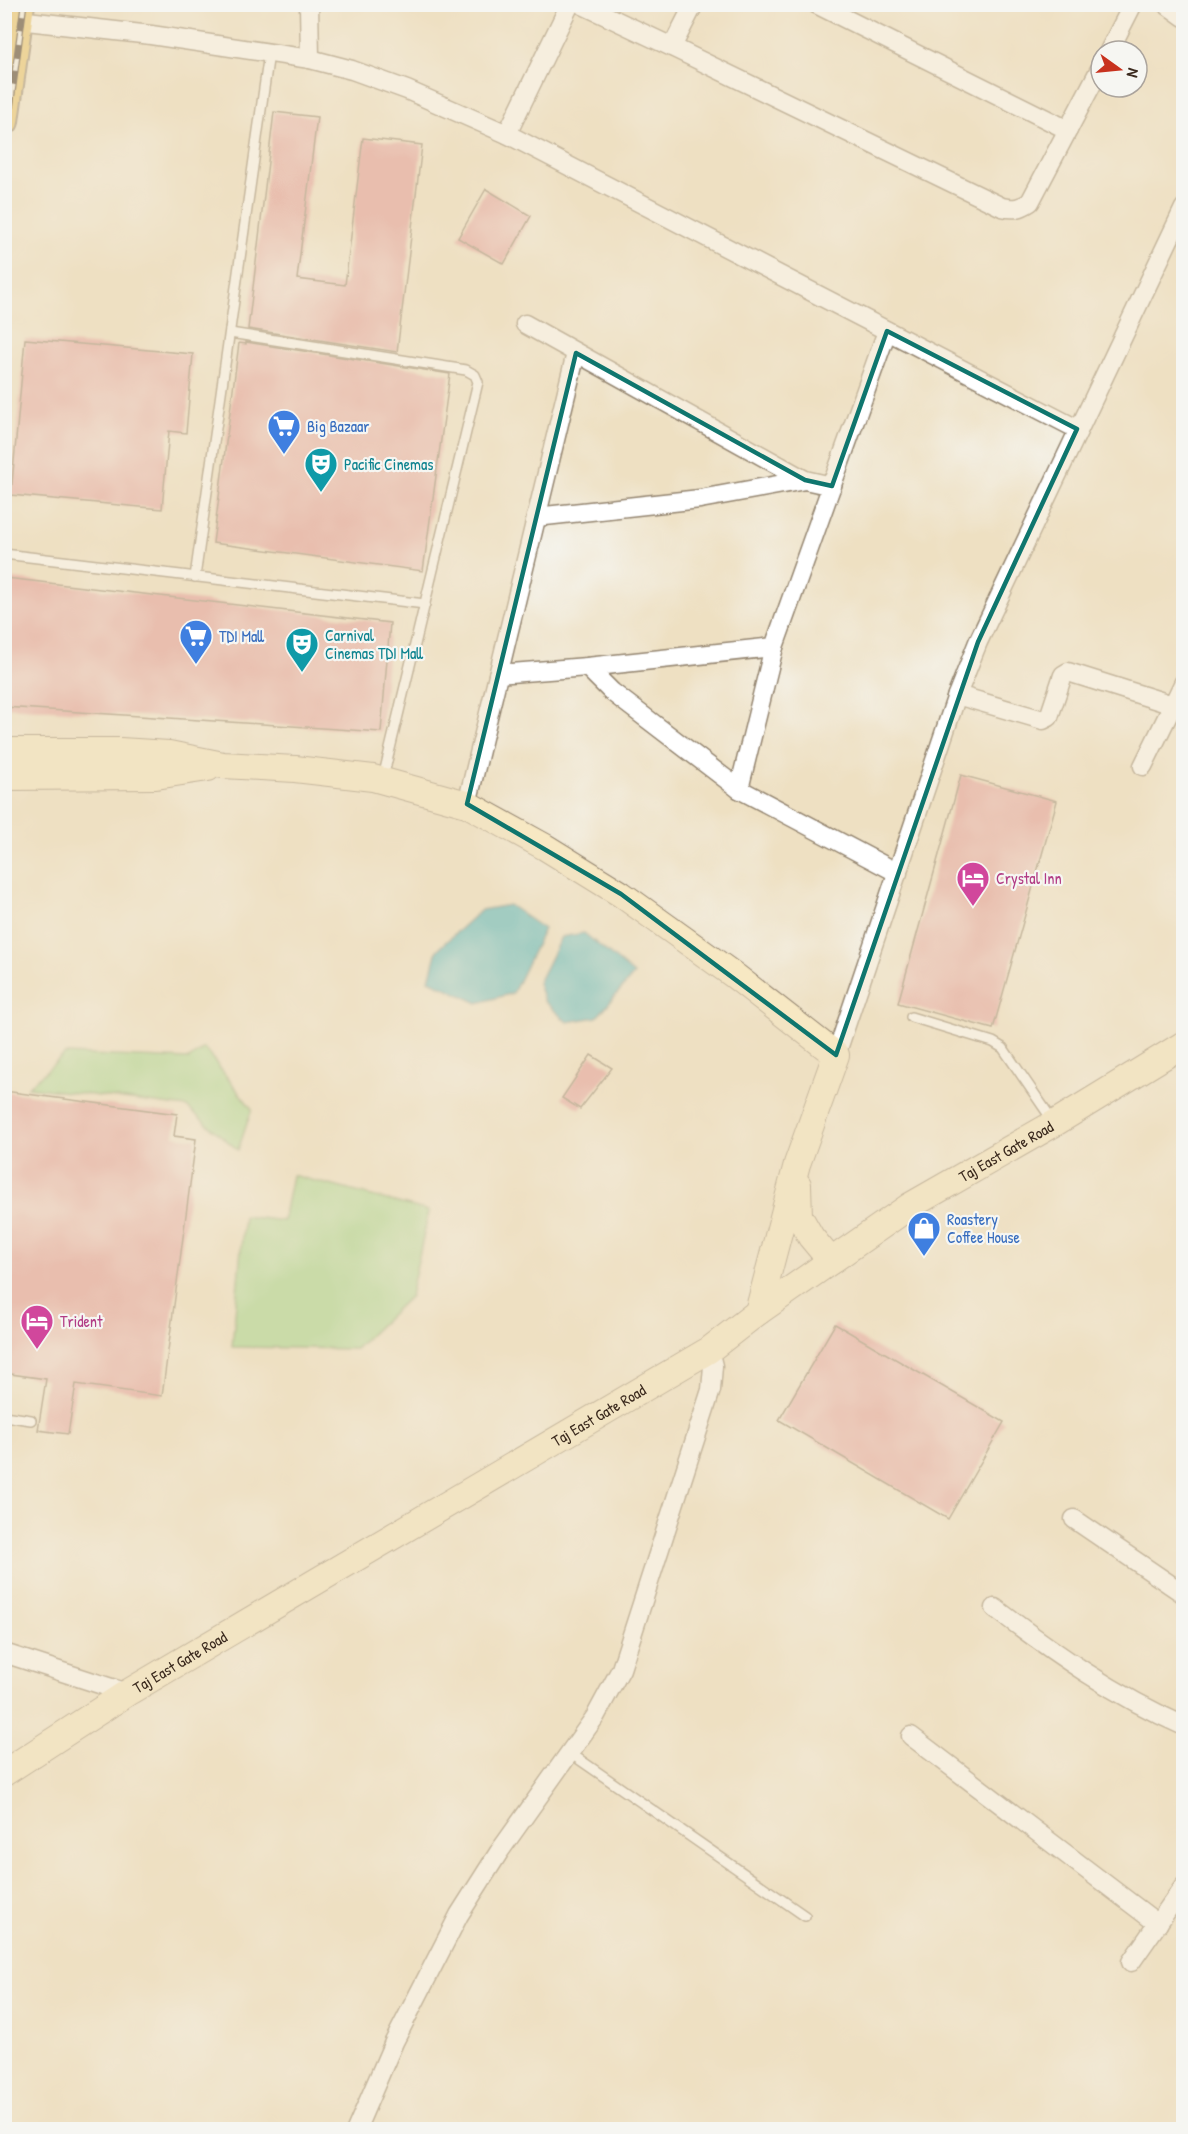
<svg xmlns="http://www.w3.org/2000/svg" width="1188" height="2134" font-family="'Patrick Hand',sans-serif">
  <rect width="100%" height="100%" fill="#f6f6f2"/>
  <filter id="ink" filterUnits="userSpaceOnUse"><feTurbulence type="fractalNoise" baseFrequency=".0167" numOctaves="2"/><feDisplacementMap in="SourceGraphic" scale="12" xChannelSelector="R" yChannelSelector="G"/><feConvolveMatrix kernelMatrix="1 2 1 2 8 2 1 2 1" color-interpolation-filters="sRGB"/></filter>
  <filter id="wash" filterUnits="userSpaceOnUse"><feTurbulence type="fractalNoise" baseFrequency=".008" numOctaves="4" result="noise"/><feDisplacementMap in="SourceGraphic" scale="24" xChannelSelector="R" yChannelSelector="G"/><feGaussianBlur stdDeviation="1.35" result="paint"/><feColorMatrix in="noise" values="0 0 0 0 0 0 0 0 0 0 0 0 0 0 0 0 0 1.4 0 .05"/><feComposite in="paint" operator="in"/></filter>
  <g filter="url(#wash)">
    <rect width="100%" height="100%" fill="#eee0c2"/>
    <g fill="#9dd588" stroke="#6c8053" stroke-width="1.5">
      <path d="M204,1048L252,1109L238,1150L187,1107L28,1087L65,1054L189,1059Z"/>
      <path d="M292,1175L429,1211L410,1296L355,1349L232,1347L244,1216L283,1221Z"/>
    </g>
    <g fill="#45b4bf" stroke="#406f6e" stroke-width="1.5">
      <path d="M509,905L544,929L513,993L478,1003L429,980L437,950L481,910Z"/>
      <path d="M584,933L634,974L597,1017L567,1022L544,1001L538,983L561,937Z"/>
    </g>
    <g id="blocks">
      <g fill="#e29595">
        <path d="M274,112L317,117L297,279L345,285L363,138L422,145L397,352L248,329Z"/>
        <path d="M486,189L531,216L504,264L458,238Z"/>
        <path d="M25,339L193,354L186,433L169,431L162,509L11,495Z"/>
        <path d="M246,342L450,374L423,571L213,543L239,343L246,344Z"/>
        <path d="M6,578L390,623L381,732L4,707V590Z"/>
        <path d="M961,775L1057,801L993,1029L898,1003Z"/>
        <path d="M591,1055L612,1068L580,1109L562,1098Z"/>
        <path d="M4,1091L177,1114L174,1136L196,1139L162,1396L76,1384L68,1434L38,1430L46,1379L4,1373Z"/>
        <path d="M835,1324L1004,1422L948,1519L779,1420Z"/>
      </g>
    </g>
  </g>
  <g filter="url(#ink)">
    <use href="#blocks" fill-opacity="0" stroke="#948570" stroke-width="1.5"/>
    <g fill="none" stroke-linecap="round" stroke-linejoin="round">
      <defs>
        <g id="service">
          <path d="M230,333L466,370L475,375L478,382L383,778"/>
          <path d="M4,554L425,604"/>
          <path d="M195,577L269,53"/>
          <path d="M911,1017L993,1042L1003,1048L1053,1121"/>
          <path d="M4,1416L31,1420"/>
          <path d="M570,1753L805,1916"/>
        </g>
        <g id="minor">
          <path d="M309,4L310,59"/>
          <path d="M581,4L672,47L1002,207C1014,210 1021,208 1030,202L1101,67"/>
          <path d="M816,4L1068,130"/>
          <path d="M1166,4L1184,17"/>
          <path d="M18,20L151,35L310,59L352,70L407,90L507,134L1077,429"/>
          <path d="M672,47L694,4"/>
          <path d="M1109,51L1133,4"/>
          <path d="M507,134L570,4"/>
          <path d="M525,324L805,480L832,486"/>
          <path d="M536,517L700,499L805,480"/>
          <path d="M587,667L612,692L739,789L898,873"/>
          <path d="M498,674L587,667L774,647L887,331"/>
          <path d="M957,695L1043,720L1049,717L1063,675L1068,672L1173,705L1184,682"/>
          <path d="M1143,766L1173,705"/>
          <path d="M739,789L774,647"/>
          <path d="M467,804L576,353"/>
          <path d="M836,1055L957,695L978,642L1184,208"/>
          <path d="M1074,1519L1184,1594"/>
          <path d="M995,1608C1054,1653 1116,1696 1184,1726"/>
          <path d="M4,1653L127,1693"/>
          <path d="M911,1736L1158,1924"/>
          <path d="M1131,1962L1184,1886"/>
          <path d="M356,2130L394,2042L459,1915L499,1852L595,1717L621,1669L711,1390L713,1366L709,1350"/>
        </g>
        <g id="secondary">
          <path d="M4,751H120L169,754L223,765L295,769L373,778L467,804L545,847L621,894L735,976L836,1055L797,1164L758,1312"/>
          <path d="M4,777L156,776L208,768"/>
          <path d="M798,1185L799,1216L811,1237L831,1261"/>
          <path id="s1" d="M4,1773L127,1693L709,1350L758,1312L910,1206L1055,1123L1184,1044"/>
        </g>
        <path id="primary" d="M4,121L20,4"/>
      </defs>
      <use href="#service" stroke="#948570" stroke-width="12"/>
      <use href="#minor" stroke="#948570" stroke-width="21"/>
      <use href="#secondary" stroke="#948570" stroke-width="28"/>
      <use href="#primary" stroke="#948570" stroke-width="32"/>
      <use href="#service" stroke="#fff" stroke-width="9"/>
      <use href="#minor" stroke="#fff" stroke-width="18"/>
      <use href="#secondary" stroke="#f7e8c3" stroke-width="26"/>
      <use href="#primary" stroke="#eac669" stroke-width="28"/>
      <defs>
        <g id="rail">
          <path d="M4,34L8,4"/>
          <path d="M4,154L24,4"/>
        </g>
      </defs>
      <use href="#rail" stroke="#3b2a1e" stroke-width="7"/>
      <use href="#rail" stroke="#f6f6f2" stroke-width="4.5" stroke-dasharray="14" stroke-linecap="butt"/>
    </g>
  </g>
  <path d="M0 0H1188V2134H0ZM887,331L1077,429L978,642L836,1055L621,894L467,804L576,353L805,480L832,486Z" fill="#eee0c2" fill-opacity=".55" fill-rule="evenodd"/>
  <path fill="none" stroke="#0f766e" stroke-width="4.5" stroke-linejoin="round" d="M887,331L1077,429L978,642L836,1055L621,894L467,804L576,353L805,480L832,486Z"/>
  <defs>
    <symbol id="supermarket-pin" viewBox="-11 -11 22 30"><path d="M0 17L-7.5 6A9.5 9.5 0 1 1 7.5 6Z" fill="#3f7fe0" stroke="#f6f6f2"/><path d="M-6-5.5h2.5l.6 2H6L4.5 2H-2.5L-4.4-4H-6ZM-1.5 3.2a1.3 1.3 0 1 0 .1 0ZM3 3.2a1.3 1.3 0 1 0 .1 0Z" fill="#fff"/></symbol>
    <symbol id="theatre-pin" viewBox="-11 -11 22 30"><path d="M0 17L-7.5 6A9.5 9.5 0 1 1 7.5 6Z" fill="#0f9aa8" stroke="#f6f6f2"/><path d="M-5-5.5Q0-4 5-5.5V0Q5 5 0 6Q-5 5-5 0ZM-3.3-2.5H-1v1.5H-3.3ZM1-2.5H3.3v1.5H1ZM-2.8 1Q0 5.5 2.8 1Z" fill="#fff"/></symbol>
    <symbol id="hotel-pin" viewBox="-11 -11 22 30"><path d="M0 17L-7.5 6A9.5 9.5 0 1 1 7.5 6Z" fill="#d1479c" stroke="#f6f6f2"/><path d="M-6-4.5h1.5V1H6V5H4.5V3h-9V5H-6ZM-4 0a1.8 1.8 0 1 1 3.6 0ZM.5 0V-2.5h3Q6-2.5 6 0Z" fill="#fff"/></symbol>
    <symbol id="shop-pin" viewBox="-11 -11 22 30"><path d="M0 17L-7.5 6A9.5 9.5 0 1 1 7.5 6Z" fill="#3f7fe0" stroke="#f6f6f2"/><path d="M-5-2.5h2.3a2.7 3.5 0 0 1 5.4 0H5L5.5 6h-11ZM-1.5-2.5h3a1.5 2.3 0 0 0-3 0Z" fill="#fff"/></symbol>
  </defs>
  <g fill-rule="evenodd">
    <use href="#supermarket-pin" x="265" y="407" width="38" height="52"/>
    <use href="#theatre-pin" x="302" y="445" width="38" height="52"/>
    <use href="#supermarket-pin" x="177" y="617" width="38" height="52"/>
    <use href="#theatre-pin" x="283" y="625" width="38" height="52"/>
    <use href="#hotel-pin" x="954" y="859" width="38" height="52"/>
    <use href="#shop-pin" x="905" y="1209" width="38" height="52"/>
    <use href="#hotel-pin" x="18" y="1302" width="38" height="52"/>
  </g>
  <g text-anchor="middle" stroke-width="4.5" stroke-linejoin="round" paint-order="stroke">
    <g font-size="16" fill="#366cbe" stroke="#f6f6f2" text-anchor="start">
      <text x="307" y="432">Big Bazaar</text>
      <text x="219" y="642">TDI Mall</text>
      <text x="947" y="1225">Roastery<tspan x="947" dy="18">Coffee House</tspan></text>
    </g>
    <g font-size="16" fill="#0d838f" stroke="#f6f6f2" text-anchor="start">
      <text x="344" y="470">Pacific Cinemas</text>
      <text x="325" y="641">Carnival<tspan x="325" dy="18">Cinemas TDI Mall</tspan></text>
    </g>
    <g font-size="16" fill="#b23c85" stroke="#f6f6f2" text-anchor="start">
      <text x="996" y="884">Crystal Inn</text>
      <text x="60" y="1327">Trident</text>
    </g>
    <g font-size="16" fill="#3b2a1e" stroke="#f6f6f2">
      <text dy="6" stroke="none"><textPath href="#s1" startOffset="1180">Taj East Gate Road</textPath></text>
      <text dy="6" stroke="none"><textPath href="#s1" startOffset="694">Taj East Gate Road</textPath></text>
      <text dy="6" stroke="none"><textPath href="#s1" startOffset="208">Taj East Gate Road</textPath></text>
    </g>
  </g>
  <rect width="1188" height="2134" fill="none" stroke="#f6f6f2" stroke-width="24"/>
  <g transform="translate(1119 69) rotate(105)"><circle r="28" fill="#f6f6f2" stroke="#aba49d" stroke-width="1.5"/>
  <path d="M0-4.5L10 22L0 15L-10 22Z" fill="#c8321e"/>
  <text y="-9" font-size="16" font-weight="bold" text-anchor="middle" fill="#3b2a1e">N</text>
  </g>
</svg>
